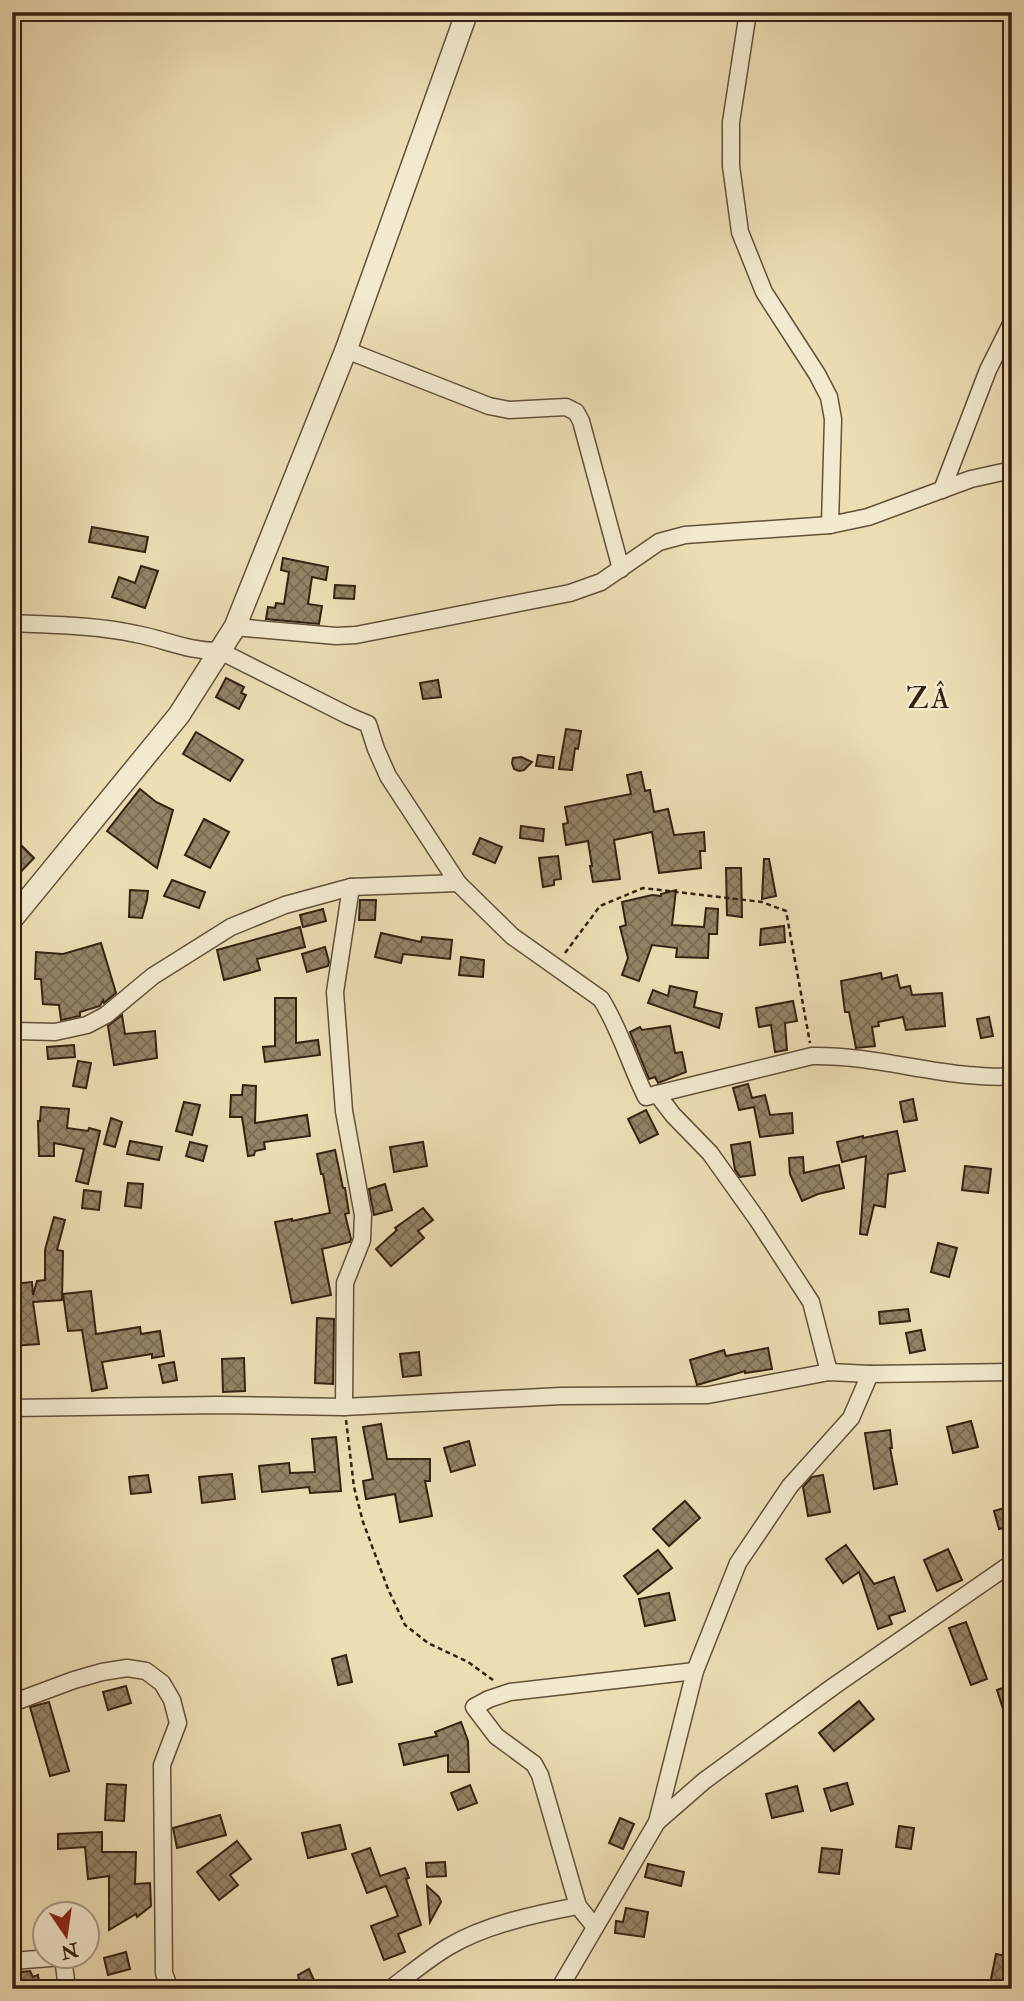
<svg xmlns="http://www.w3.org/2000/svg" width="1024" height="2001" font-family="'IM FELL Double Pica',serif">
  <defs>
    <pattern id="building-cross-hatch" width="8" height="8" patternUnits="userSpaceOnUse" patternTransform="scale(1.75)"><rect width="8" height="8" fill="#948366"/><path d="M0 0l8 8M0 8l8-8" fill="none" stroke="#7a6b53"/></pattern>
  </defs>
  <rect width="100%" height="100%" fill="#ecddb3"/>
  <filter id="stains"><feTurbulence type="fractalNoise" baseFrequency=".00286" numOctaves="4"/><feColorMatrix values="0 0 0 0 .2 0 0 0 0 .09 0 0 0 0 .02 0 0 0 .5 -.17"/></filter>
  <radialGradient id="worn" r=".72"><stop offset=".6" stop-color="#630" stop-opacity="0"/><stop offset="1" stop-color="#630" stop-opacity=".3"/></radialGradient>
  <g fill="url(#building-cross-hatch)" stroke="#352112" stroke-width="2">
    <path d="M92,527L148,537L145,552L89,542Z"/>
    <path d="M283,558L328,567L326,580L312,577L308,604L322,606L319,624L266,619L268,607L275,608L276,603L284,604L289,572L281,570Z"/>
    <path d="M141,566L158,571L145,608L112,597L119,577L135,583Z"/>
    <path d="M335,585L355,586L354,599L334,598Z"/>
    <path d="M226,678L244,687L241,693L246,695L239,709L216,697Z"/>
    <path d="M438,680L441,697L423,699L420,683Z"/>
    <path d="M566,729L581,731L578,749L575,748L572,770L559,769Z"/>
    <path d="M196,732L243,760L230,781L183,754Z"/>
    <path d="M538,755L554,757L553,768L536,766Z"/>
    <path d="M521,757L532,762L524,770L519,771L514,769L512,763L513,758Z"/>
    <path d="M641,772L645,791L650,790L654,812L668,809L674,835L704,832L705,851H700L701,868L659,873L652,832L614,840L620,879L593,882L590,866H592L588,841L566,845L563,824L568,823L565,807L631,794L627,775Z"/>
    <path d="M140,789L156,802L173,810L157,868L107,831Z"/>
    <path d="M204,819L229,832L210,868L185,855Z"/>
    <path d="M521,826L544,829L543,841L520,838Z"/>
    <path d="M480,838L502,847L495,863L473,854Z"/>
    <path d="M21,845L34,858L12,881V854Z"/>
    <path d="M558,856L561,879L554,880V885L543,887L539,858Z"/>
    <path d="M764,859H769L776,896L762,899Z"/>
    <path d="M726,868H741L742,917L727,915Z"/>
    <path d="M172,880L205,892L199,908L164,896Z"/>
    <path d="M130,890L148,891L147,900L142,918L129,917Z"/>
    <path d="M676,890L672,925L704,927L706,908L718,909L717,934H709L708,958L676,957L677,948L652,945L639,981L622,975L628,958L620,927L626,925L622,902L652,895L661,896V894Z"/>
    <path d="M360,900H376L375,920H359Z"/>
    <path d="M323,909L326,921L303,927L300,915Z"/>
    <path d="M784,926L785,942L760,945L761,929Z"/>
    <path d="M300,927L305,947L257,959L260,970L224,980L217,950Z"/>
    <path d="M381,933L421,942L422,937L452,940L450,959L403,954L401,963L375,957Z"/>
    <path d="M101,943L116,993L104,1003L103,1000L100,1006L80,1012V1016L61,1020L59,1005L43,1004L41,979H35L36,952L63,954Z"/>
    <path d="M325,947L329,962L328,966L307,972L302,954Z"/>
    <path d="M461,957L484,960L483,977L459,975Z"/>
    <path d="M881,973L882,979L897,975L900,988L910,986L912,995L942,993L945,1026L906,1030L903,1017L878,1022L879,1026L872,1027L875,1046L856,1048L849,1012H845L841,981Z"/>
    <path d="M670,986L697,992L694,1007L722,1014L719,1028L648,1003L653,990L668,996Z"/>
    <path d="M275,998H296V1043L318,1040L320,1055L265,1062L263,1047L275,1046Z"/>
    <path d="M793,1001L797,1021L785,1023L787,1050L775,1052L771,1025L759,1027L756,1008Z"/>
    <path d="M122,1015L125,1034L155,1031L157,1058L114,1065L108,1026Z"/>
    <path d="M989,1017L993,1036L981,1038L977,1019Z"/>
    <path d="M670,1026L675,1053L682,1052L686,1072L658,1083L655,1077L649,1079L630,1032L640,1027L642,1030Z"/>
    <path d="M74,1045L75,1057L48,1059L47,1047Z"/>
    <path d="M78,1061L91,1063L86,1088L73,1086Z"/>
    <path d="M748,1084L752,1098L765,1095L770,1115L792,1113L793,1133L760,1137L754,1107L739,1110L733,1088Z"/>
    <path d="M243,1085L256,1086L255,1123L307,1115L310,1136L264,1142L265,1149L255,1151L254,1155L248,1156L242,1117H230L231,1095H242Z"/>
    <path d="M913,1099L917,1120L904,1122L900,1102Z"/>
    <path d="M184,1102L200,1105L192,1135L176,1131Z"/>
    <path d="M41,1107L69,1109L67,1128L88,1131L89,1128L100,1131L88,1184L76,1181L84,1149L54,1143V1156H39L38,1121H40Z"/>
    <path d="M646,1110L658,1134L640,1143L628,1119Z"/>
    <path d="M111,1118L122,1122L115,1147L104,1144Z"/>
    <path d="M897,1131L905,1171L888,1174L885,1207L874,1205L867,1235L860,1234L866,1156L842,1162L837,1142L863,1136V1138Z"/>
    <path d="M130,1141L162,1147L159,1160L127,1154Z"/>
    <path d="M190,1142L207,1146L203,1161L186,1156Z"/>
    <path d="M423,1142L427,1166L394,1172L390,1147Z"/>
    <path d="M750,1142L755,1175L740,1177L735,1170L731,1145Z"/>
    <path d="M335,1150L343,1188H345L349,1213L345,1214L351,1239L350,1242L322,1249L331,1295L292,1303L275,1222L292,1219V1221L330,1213L323,1174H321L317,1154Z"/>
    <path d="M803,1157L804,1173L839,1165L844,1188L818,1194L802,1201L790,1174L789,1158Z"/>
    <path d="M965,1166L991,1169L988,1193L962,1190Z"/>
    <path d="M128,1183L143,1184L141,1208L125,1206Z"/>
    <path d="M385,1184L392,1210L374,1215L369,1189Z"/>
    <path d="M84,1190L101,1192L99,1210L82,1208Z"/>
    <path d="M423,1208L433,1220L418,1231L424,1238L391,1266L376,1249L397,1230L395,1228Z"/>
    <path d="M54,1217L65,1220L57,1250L63,1251L62,1300L33,1302L39,1344L12,1346V1284L32,1282L33,1295L37,1281L45,1280V1250Z"/>
    <path d="M938,1243L957,1248L949,1277L931,1272Z"/>
    <path d="M91,1291L96,1334L140,1327L141,1334L160,1331L164,1356L152,1358V1354L102,1362L107,1388L92,1391L82,1330L68,1331L63,1294Z"/>
    <path d="M908,1309L910,1321L880,1324L879,1312Z"/>
    <path d="M317,1318L334,1319L333,1384L315,1383Z"/>
    <path d="M921,1330L925,1350L910,1353L906,1333Z"/>
    <path d="M768,1348L772,1369L745,1373V1371L697,1385L690,1360L724,1350L726,1356Z"/>
    <path d="M419,1352L421,1375L403,1377L400,1354Z"/>
    <path d="M244,1358L245,1391L223,1392L222,1359Z"/>
    <path d="M174,1362L177,1380L163,1383L159,1365Z"/>
    <path d="M971,1421L978,1447L953,1453L947,1427Z"/>
    <path d="M381,1424L387,1459H430V1481H425L432,1516L400,1522L395,1494L366,1499L363,1481L373,1479L363,1427Z"/>
    <path d="M890,1430L892,1448H890L897,1484L874,1489L865,1433Z"/>
    <path d="M336,1437L341,1491L310,1493L309,1487L262,1492L259,1466L289,1463L290,1473L315,1472L312,1439Z"/>
    <path d="M469,1441L475,1465L451,1472L444,1448Z"/>
    <path d="M232,1474L235,1499L202,1503L199,1477Z"/>
    <path d="M148,1475L151,1492L131,1494L129,1477Z"/>
    <path d="M823,1475L830,1512L808,1516L803,1487L812,1477Z"/>
    <path d="M685,1501L700,1518L669,1546L653,1529Z"/>
    <path d="M1012,1506V1526L999,1529L994,1511Z"/>
    <path d="M846,1545L874,1584L894,1577L905,1611L889,1616L892,1624L878,1629L859,1572L843,1583L826,1559Z"/>
    <path d="M948,1549L962,1580L937,1591L924,1560Z"/>
    <path d="M658,1550L672,1568L638,1594L624,1576Z"/>
    <path d="M669,1593L675,1620L645,1626L639,1599Z"/>
    <path d="M966,1622L987,1679L971,1685L949,1628Z"/>
    <path d="M346,1655L352,1682L338,1685L332,1659Z"/>
    <path d="M1012,1685V1728H1009L997,1690Z"/>
    <path d="M126,1686L131,1703L108,1710L103,1692Z"/>
    <path d="M859,1701L874,1719L834,1751L819,1733Z"/>
    <path d="M49,1702L69,1771L50,1776L30,1707Z"/>
    <path d="M461,1722L468,1741L469,1772H448V1755L404,1765L399,1744L437,1736L435,1732Z"/>
    <path d="M847,1783L853,1804L831,1811L824,1789Z"/>
    <path d="M107,1784L126,1785L124,1821L105,1820Z"/>
    <path d="M470,1785L477,1803L458,1810L451,1793Z"/>
    <path d="M797,1786L803,1811L772,1818L766,1794Z"/>
    <path d="M220,1815L226,1835L177,1848L173,1828Z"/>
    <path d="M620,1818L634,1824L623,1849L609,1843Z"/>
    <path d="M340,1825L346,1849L308,1858L302,1833Z"/>
    <path d="M899,1826L914,1828L911,1849L896,1847Z"/>
    <path d="M102,1832V1852H136L135,1884L150,1883L151,1906L137,1917L136,1914L109,1930V1876L88,1879L85,1847L58,1849V1834Z"/>
    <path d="M237,1841L251,1859L230,1875L238,1885L219,1900L197,1872Z"/>
    <path d="M370,1848L380,1876L405,1868L409,1878L406,1879L421,1925L398,1934L405,1952L384,1960L371,1926L398,1916L386,1886L367,1893L352,1854Z"/>
    <path d="M822,1848L842,1850L839,1874L819,1872Z"/>
    <path d="M445,1862L446,1876L427,1877L426,1863Z"/>
    <path d="M648,1864L684,1872L681,1886L645,1877Z"/>
    <path d="M427,1886L439,1897L441,1902L430,1922Z"/>
    <path d="M626,1908L648,1912L644,1937L615,1933L616,1921L623,1922Z"/>
    <path d="M126,1952L130,1969L108,1975L104,1958Z"/>
    <path d="M996,1954L1012,1957L1011,1989H989Z"/>
    <path d="M309,1969L318,1989H276L299,1979L298,1975Z"/>
    <path d="M30,1971L33,1977L38,1975L40,1989H12V1982L21,1980L20,1972Z"/>
  </g>
  <g fill="none" stroke-linecap="round" stroke-linejoin="round">
    <defs>
      <g id="minor">
        <path d="M748,12L731,122V166L740,232L764,292L817,374L829,397L833,419L830,525"/>
        <path d="M346,350L489,406L509,410L566,407L576,412L581,421L621,569"/>
        <path d="M942,490L988,370L1012,322"/>
        <path d="M12,623C53,625 95,625 136,634C164,639 190,652 220,651L349,716L368,724L376,749L388,776L458,883L512,936L601,999C620,1029 630,1065 646,1097L657,1094L673,1115L710,1153L757,1219L811,1302L829,1372"/>
        <path d="M235,627L336,636L356,635L570,593L601,582L659,542L685,535L830,525L868,517L971,479L1012,470"/>
        <path d="M12,1027L17,1031L55,1032L87,1025L106,1015L153,976L231,927L285,905L351,887L458,883"/>
        <path d="M657,1094L812,1056C864,1055 916,1070 968,1075C983,1076 997,1078 1012,1076"/>
        <path d="M344,1407L345,1283L362,1240L363,1215L344,1111L335,992L351,887"/>
        <path d="M12,1408L218,1405L344,1407L561,1396L708,1395L829,1372L870,1374L1012,1372"/>
        <path d="M12,1703L74,1680L102,1672L127,1668L146,1671L162,1683L172,1700L178,1723L162,1765L164,1973L170,1989"/>
        <path d="M657,1822L695,1671L738,1563L790,1486L851,1418L870,1374"/>
        <path d="M578,1906L540,1775L534,1764L496,1736L474,1707L489,1699L510,1692L695,1671"/>
        <path d="M12,1961L63,1957L67,1989"/>
        <path d="M390,1989C409,1975 428,1959 448,1947C485,1925 535,1914 578,1906L595,1927"/>
        <path d="M559,1989L657,1822L704,1781L834,1686L1012,1563"/>
      </g>
      <path id="tertiary" d="M12,919L179,715L235,627L346,350L467,12"/>
    </defs>
    <use href="#minor" stroke="#63503a" stroke-width="19"/>
    <use href="#tertiary" stroke="#63503a" stroke-width="24"/>
    <g stroke="#352112" stroke-width="2.5" stroke-dasharray="5 3.5" stroke-linecap="butt">
      <path d="M565,953L600,906L643,888L762,902L786,911L810,1043"/>
      <path d="M346,1420L354,1487L363,1522L388,1589L405,1625L428,1643L468,1662L493,1680"/>
    </g>
    <use href="#minor" stroke="#f3e9ce" stroke-width="16"/>
    <use href="#tertiary" stroke="#f3e9ce" stroke-width="21"/>
  </g>
  <g text-anchor="middle" stroke-width="5" stroke-linejoin="round" paint-order="stroke">
    <g font-size="30" letter-spacing="2" fill="#352112" stroke="#f3e9ce">
      <text x="929" y="708">ZÂ</text>
    </g>
  </g>
  <rect width="1024" height="2001" fill="none" stroke="#ecddb3" stroke-width="42"/>
  <rect x="14" y="14" width="996" height="1973" fill="none" stroke="#352112" stroke-width="3.5"/>
  <rect x="21" y="21" width="982" height="1959" fill="none" stroke="#352112" stroke-width="2"/>
  <g transform="translate(66 1935) rotate(167)"><circle r="33" fill="#f3e9ce" stroke="#a79983" stroke-width="2"/>
  <path d="M0-5L12 26L0 18L-12 26Z" fill="#8f2418"/>
  <text y="-10" font-size="19" font-weight="bold" text-anchor="middle" fill="#352112">N</text>
  </g>
  <rect width="100%" height="100%" filter="url(#stains)"/>
  <rect width="100%" height="100%" fill="url(#worn)"/>
</svg>
